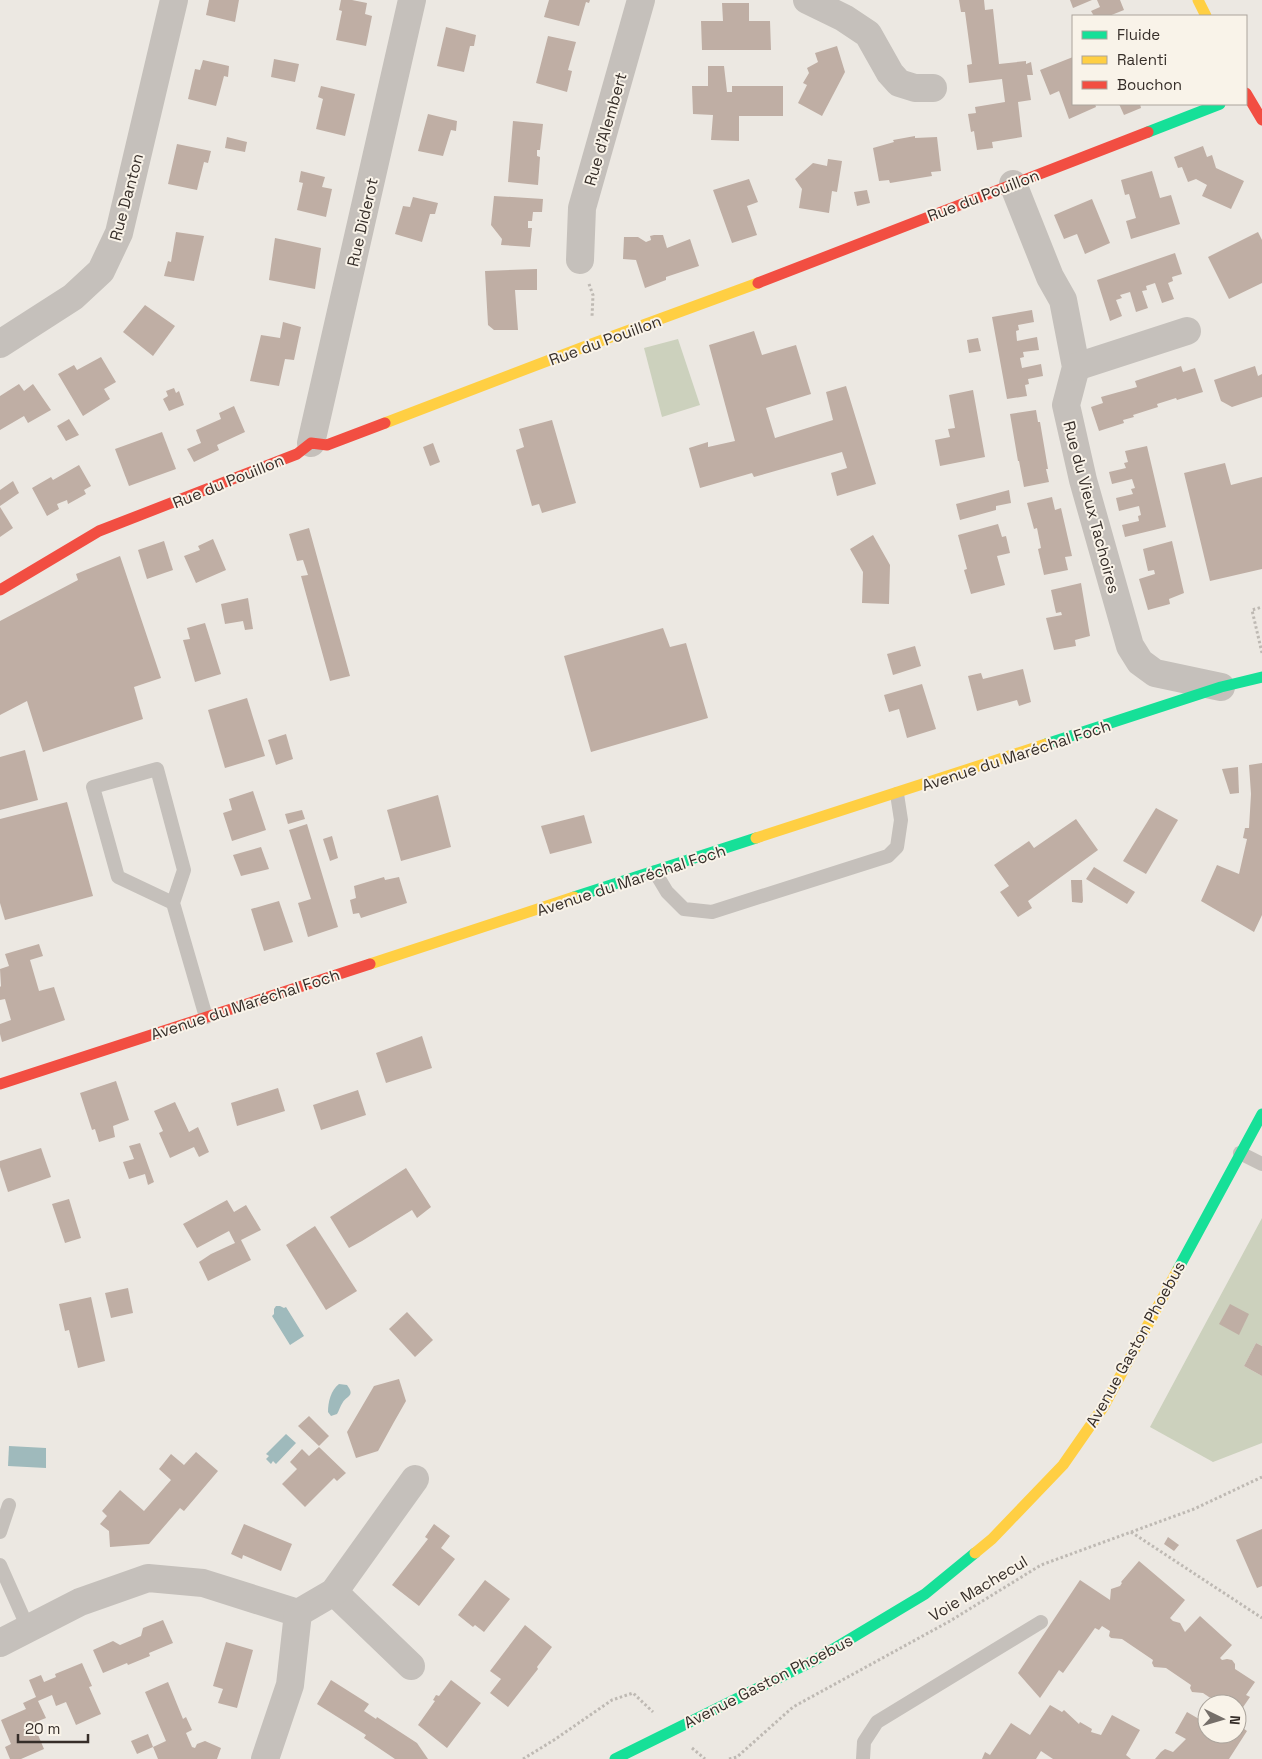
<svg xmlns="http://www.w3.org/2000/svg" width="1262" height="1759" font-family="'Space Grotesk',sans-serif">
  <rect width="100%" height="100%" fill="#ece8e2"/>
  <g fill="#ccd1bd">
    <path d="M678,339L700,405L662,417L644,348Z"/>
    <path d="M1262,1218V1346L1256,1343L1244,1366L1262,1376V1443L1213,1462L1150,1427Z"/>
  </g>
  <g fill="#9fbabc">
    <path d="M276,1306H280L284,1308L286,1307L304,1336L290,1345L272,1316L274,1314V1309Z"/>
    <path d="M339,1384L347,1385C355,1396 348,1395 343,1402C340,1406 339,1411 337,1414L331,1416L328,1412C328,1402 331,1390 339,1384Z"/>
    <path d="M286,1434L296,1443L276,1464L273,1461L271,1464L266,1459L269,1456L266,1454Z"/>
    <path d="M9,1446L46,1448V1468L8,1466Z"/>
  </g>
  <g fill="#bfaea4">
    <path d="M209,0H239L235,22L206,15Z"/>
    <path d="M341,0H352L367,3L365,14L372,16L366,46L336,40L342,11L339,10Z"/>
    <path d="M549,0H590L589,3L586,2L579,26L544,17Z"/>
    <path d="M959,0H984L985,10L993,9L999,64L1026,61V64L1031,62L1033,75H1027L1031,100L1018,102L1022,137L992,142L993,148L977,150L974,131L971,132L968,114L976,113L975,107L1005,102L1002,79L969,83L967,65L972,64L965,12H961Z"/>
    <path d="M1070,0H1092L1073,8Z"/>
    <path d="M1097,0H1120L1124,10L1109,16H1094L1091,11L1100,7Z"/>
    <path d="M722,3H749V21H770L771,50H702L701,21H723Z"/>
    <path d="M446,27L476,35L474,46H470L464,72L437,66Z"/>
    <path d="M548,36L576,42L568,70L572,71L567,92L536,83Z"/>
    <path d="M837,46L845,72L822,116L798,103L807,85L803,83L809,73L807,68L818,62L815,53Z"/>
    <path d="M1073,57V104H1095L1096,107L1069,119L1059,91L1050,95L1040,70Z"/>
    <path d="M274,59L299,64L295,82L271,77Z"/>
    <path d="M203,60L229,66L228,77L224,76L216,106L188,99L195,69L200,70Z"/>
    <path d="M708,66H724L727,92H732V86H783V116H739V141L711,140L713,115L693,114L692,86H708Z"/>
    <path d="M321,86L355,94L345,136L316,129L323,99L318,97Z"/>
    <path d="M1119,104H1140L1141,108L1124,115Z"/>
    <path d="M428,114L457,121L456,131L451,130L443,156L418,151Z"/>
    <path d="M513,121L543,124L540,150H537V156L540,157L538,185L508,182Z"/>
    <path d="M915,136V138L937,137L941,171L931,172L932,176L890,183L889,180L879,181L873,148L894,142L893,140Z"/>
    <path d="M227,137L247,142L245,152L225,148Z"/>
    <path d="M177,144L211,151L208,163L204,162L197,190L168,184Z"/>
    <path d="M1203,146L1207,157L1212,155L1216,168L1244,181L1231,209L1202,196L1207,185L1196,179L1188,182L1182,167L1178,168L1174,157Z"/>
    <path d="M828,159L842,161L837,192L832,191L829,213L799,208L802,189L795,179L813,163L827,166Z"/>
    <path d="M301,171L325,177L322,187L332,189L326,217L297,210L303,183L299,182Z"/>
    <path d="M1152,171L1160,198L1171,195L1180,224L1131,239L1126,221L1136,218L1129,194L1125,195L1121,180Z"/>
    <path d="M749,179L758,202L747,206L757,235L732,243L713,190Z"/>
    <path d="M867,190L870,203L857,206L854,192Z"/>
    <path d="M494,196L543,199L542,212H533L532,221H528V228H532L530,247L501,245L502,239L491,225Z"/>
    <path d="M413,197L438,203L435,214H430L422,242L395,234L403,206L410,207Z"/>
    <path d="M1092,199L1110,243L1085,254L1077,234L1064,239L1054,215Z"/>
    <path d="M176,232L204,236L194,281L164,276L168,261L171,262Z"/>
    <path d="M1258,232L1262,240V283L1229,299L1208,257Z"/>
    <path d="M654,235H663L667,248L690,239L699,266L666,277V280L645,288L636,260L623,259L624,237H638L646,242L651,240L650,236Z"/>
    <path d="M275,238L321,248L315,289L269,280Z"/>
    <path d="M1175,253L1182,274L1172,277L1173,281L1168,283L1174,299L1162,303L1155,283L1146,286L1147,290L1142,291L1148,308L1136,312L1130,292L1120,295L1122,298L1116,300L1122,316L1110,321L1097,280Z"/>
    <path d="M537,269V290H515L518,330H494L488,325L485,271Z"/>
    <path d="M145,305L175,326L153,356L123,332Z"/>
    <path d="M1032,310L1034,322L1018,325L1019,330L1016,331L1017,341L1037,337L1039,350L1023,352L1024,357L1020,358L1022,368L1041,364L1043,376L1028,379L1029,384L1025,385L1027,396L1007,399L992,317Z"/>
    <path d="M283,322L301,327L294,360L285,359L279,386L250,381L261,335L280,338Z"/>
    <path d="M754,331L762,355L796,345L811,394L766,408L775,438L833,420L826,392L846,386L876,484L837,496L831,473L847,468L842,452L754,477L752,473L700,488L689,448L708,442V447L735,441L709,345Z"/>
    <path d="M978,338L981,351L969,353L967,340Z"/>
    <path d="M101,357L116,382L104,389L110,399L83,416L58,374L74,365L77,370Z"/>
    <path d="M1181,366L1183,372L1195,368L1203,392L1177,400L1176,398L1157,404L1158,407L1133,415L1134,417L1123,420L1124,423L1099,431L1091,407L1103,403L1101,397L1137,387L1135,381Z"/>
    <path d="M1255,366L1258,376L1262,374V397L1232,407L1221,401L1214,380Z"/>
    <path d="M19,384L24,391L33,384L51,410L28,423L24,416L0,430V396Z"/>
    <path d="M174,388L176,393L179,391L184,405L169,411L163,399L168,396L166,391Z"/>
    <path d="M973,390L985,457L940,466L935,440L950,437L948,429L955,428L949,395Z"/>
    <path d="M234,406L245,432L217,445L219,450L194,462L187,449L201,443L196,430L221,419L219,413Z"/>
    <path d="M1036,410L1038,422H1040L1048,469H1046L1049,482L1024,487L1019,461H1018L1010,414Z"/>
    <path d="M69,419L79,435L66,441L57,426Z"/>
    <path d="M552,420L576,503L542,513L539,504L532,506L516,450L524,447L519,429Z"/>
    <path d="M162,432L176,469L129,486L115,449Z"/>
    <path d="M433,443L440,462L430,466L423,447Z"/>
    <path d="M1147,446L1166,527L1125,537L1122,525L1139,521L1138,516L1141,515L1139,506L1119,511L1116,498L1133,494L1131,489L1135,488L1132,479L1112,484L1109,472L1126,468L1124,463L1128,462L1125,451Z"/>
    <path d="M1225,463L1231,485L1262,477V569L1210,581L1184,473Z"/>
    <path d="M79,465L91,486L84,490L86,494L68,504L67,500L57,504L59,509L47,516L32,488L51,477L53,480Z"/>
    <path d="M13,481L19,493L0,506V490Z"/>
    <path d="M1009,490L1011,503L996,506V510L960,520L956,504Z"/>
    <path d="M1052,497L1055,510L1061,508L1072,556L1065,557L1068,570L1044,575L1038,549L1041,548L1037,528L1034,529L1027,503Z"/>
    <path d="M0,507L13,528L0,537Z"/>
    <path d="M998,524L1002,537L1006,536L1010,553L997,556L1005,585L971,594L964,570L967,569L958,535Z"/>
    <path d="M309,528L350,676L330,681L301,576L308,575L303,560L297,561L289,534Z"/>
    <path d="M873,535L890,565L889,604L862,603L863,572L850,549Z"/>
    <path d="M213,539L226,570L196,583L184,556L200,550L198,546Z"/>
    <path d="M164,541L173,570L147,579L138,550Z"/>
    <path d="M1172,541L1184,593L1169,599L1170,604L1148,610L1139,579L1155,574L1154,570L1148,571L1143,549Z"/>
    <path d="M120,556L161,678L134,687L143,719L43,752L27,701L0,715V621L78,580L76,574Z"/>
    <path d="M1081,583L1090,636L1075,640L1076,646L1054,650L1046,618L1062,615L1061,612L1056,613L1051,590Z"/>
    <path d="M248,598L253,629L245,630L243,621L225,624L221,604Z"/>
    <path d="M205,623L221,674L195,682L183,640L190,639L187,628Z"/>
    <path d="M663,628L670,647L686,643L708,718L591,752L564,656Z"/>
    <path d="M915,646L921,666L893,675L887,654Z"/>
    <path d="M1023,669L1031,702L1019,706L1017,700L977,711L968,676L981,673L983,679Z"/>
    <path d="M922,684L936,729L907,738L899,709L889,712L884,695Z"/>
    <path d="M247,698L265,756L225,768L208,710Z"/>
    <path d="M286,734L293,759L276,765L268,740Z"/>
    <path d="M25,750L38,800L0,810V757Z"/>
    <path d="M1262,763V915L1254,932L1201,901L1217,865L1239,874L1247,839L1243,838L1245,828H1249L1251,794L1249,765Z"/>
    <path d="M1238,767L1239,793L1230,794L1222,769Z"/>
    <path d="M253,791L266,830L232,841L223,813L232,810L229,799Z"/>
    <path d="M438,795L451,847L401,861L387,810Z"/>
    <path d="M67,802L93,896L5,920L0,903V819Z"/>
    <path d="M1156,808L1178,820L1146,874L1123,861Z"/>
    <path d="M302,810L305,819L288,824L285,814Z"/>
    <path d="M584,815L592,843L550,854L541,826Z"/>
    <path d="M1076,819L1098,850L1028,901L1032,908L1018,917L1000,892L1009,886L994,865L1029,841L1034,848Z"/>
    <path d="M307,824L338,927L308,937L298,903L311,899L289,830Z"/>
    <path d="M332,836L338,858L330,861L323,839Z"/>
    <path d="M261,847L269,869L241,876L233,855Z"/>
    <path d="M1094,867L1135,892L1127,904L1086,879Z"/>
    <path d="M384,877L385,880L399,877L407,903L361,918L359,913L353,914L350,900L356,898L354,886Z"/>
    <path d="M1071,880H1082L1083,901L1082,903L1072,902Z"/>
    <path d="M279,901L293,942L264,951L251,909Z"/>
    <path d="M39,944L43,956L30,960L39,991L54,987L65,1020L2,1042L0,1034V1024L11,1020L5,999L0,1000V987L1,986L0,969L9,966L5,954Z"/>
    <path d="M422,1036L432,1068L386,1083L376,1053Z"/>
    <path d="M116,1081L129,1120L113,1126L115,1137L99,1142L95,1129L92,1130L80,1093Z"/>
    <path d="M278,1088L285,1111L237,1126L231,1103Z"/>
    <path d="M358,1090L366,1115L321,1130L313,1105Z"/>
    <path d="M175,1102L189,1132L198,1127L209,1152L199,1157L194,1147L170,1158L159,1133L163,1131L154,1111Z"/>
    <path d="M140,1143L154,1182L148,1185L145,1174L129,1179L123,1162L134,1159L129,1146Z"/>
    <path d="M41,1148L51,1177L8,1192L0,1167V1161Z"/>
    <path d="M406,1168L431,1207L417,1218L412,1210L362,1241L349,1248L330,1217Z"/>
    <path d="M69,1199L81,1238L65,1243L52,1204Z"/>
    <path d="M227,1200L234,1212L246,1205L261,1230L241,1240L251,1260L208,1281L199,1262L211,1254L235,1243L229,1231L197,1248L183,1224Z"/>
    <path d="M315,1226L357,1291L326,1310L286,1245Z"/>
    <path d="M128,1288L133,1313L111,1318L105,1293Z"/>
    <path d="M91,1297L105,1361L78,1368L69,1330L65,1331L59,1304Z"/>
    <path d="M1230,1304L1249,1314L1239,1335L1219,1324Z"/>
    <path d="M407,1312L433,1340L415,1357L389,1329Z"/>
    <path d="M1256,1343L1262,1346V1376L1244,1366Z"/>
    <path d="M399,1379L406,1401L394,1422L378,1451L356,1458L347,1432L374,1386Z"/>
    <path d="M309,1416L329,1436L319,1446L298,1426Z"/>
    <path d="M319,1447L346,1473L337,1481L334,1478L305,1507L282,1484L297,1469L290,1462L302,1449L309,1456Z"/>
    <path d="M196,1452L218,1471L184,1511L180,1508L149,1544L110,1547L109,1531L100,1524L107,1516L102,1511L120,1490L144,1511L171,1480L159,1469L171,1454L184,1465Z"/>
    <path d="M244,1524L292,1544L281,1571L243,1555L242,1559L231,1554Z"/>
    <path d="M434,1524L450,1536L441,1548L455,1559L419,1606L392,1585L428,1539L425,1537Z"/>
    <path d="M1262,1529V1586L1257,1588L1236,1540Z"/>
    <path d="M1168,1537L1179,1545L1174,1551L1164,1544Z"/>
    <path d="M1139,1561L1185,1600L1170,1618L1173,1621L1180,1623L1185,1632L1200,1616L1232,1645L1220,1658L1222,1660L1227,1659L1232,1660L1235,1664V1669L1255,1682L1246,1695L1250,1697L1239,1713L1237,1711V1704H1209L1212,1699L1203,1693L1192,1692L1190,1688L1191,1685L1166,1668L1154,1667L1152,1663L1153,1660L1122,1639L1111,1638L1109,1636L1110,1631L1102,1626L1099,1630L1095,1628L1063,1673L1059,1670L1040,1698L1018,1673L1080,1580L1110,1600L1111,1589L1120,1586L1122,1583L1121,1582Z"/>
    <path d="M485,1580L510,1599L484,1632L475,1625L473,1627L458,1615Z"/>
    <path d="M163,1620L173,1643L149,1653L150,1656L128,1665L127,1663L103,1673L93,1650L113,1641L120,1645L141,1636L143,1628Z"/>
    <path d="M525,1625L552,1647L537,1667L538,1669L508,1707L490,1693L501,1679L490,1671Z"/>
    <path d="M226,1642L253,1650L237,1708L218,1703L223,1689L213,1686Z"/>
    <path d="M82,1663L92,1686L89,1687L101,1714L76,1725L66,1702L56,1706L52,1695L38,1701L46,1718L33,1723L44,1749L21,1759H10L5,1747L11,1744L1,1720L26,1709L23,1703L36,1697L29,1680L41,1675L44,1682L56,1677L55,1674Z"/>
    <path d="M331,1680L369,1704L364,1711L376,1719L377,1717L417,1743L428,1759H395L364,1738L366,1735L317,1704Z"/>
    <path d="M451,1680L481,1703L447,1748L418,1725L435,1701L433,1700L436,1695L439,1696Z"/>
    <path d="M168,1682L183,1719L186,1717L192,1730L186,1733L192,1747L195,1748L197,1744L205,1741L221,1748L217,1759H158L153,1747L166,1741L145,1692Z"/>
    <path d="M1050,1705L1062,1712L1064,1710L1079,1724L1080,1722L1092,1729L1091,1732L1101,1735L1112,1715L1140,1730L1126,1755L1131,1759H1053L1041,1751L1036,1759H982L985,1752L990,1755L1011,1723L1030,1735Z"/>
    <path d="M1207,1707V1734H1237V1724L1247,1731L1229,1759H1155L1161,1752L1165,1749L1173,1752L1186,1739L1175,1733L1187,1712L1199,1719Z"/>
    <path d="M148,1734L153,1747L137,1754L131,1741Z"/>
  </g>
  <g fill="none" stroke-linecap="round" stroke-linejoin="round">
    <g stroke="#beb9b3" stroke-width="3" stroke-dasharray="2.5 2.5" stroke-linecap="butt">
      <path d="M589,284L593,295L592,317"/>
      <path d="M1262,653L1252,610L1262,607"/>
      <path d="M1131,1532L1262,1618"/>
      <path d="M692,1748L705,1759"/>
      <path d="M523,1759L554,1740L612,1700L633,1693L653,1712"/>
      <path d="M729,1759L737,1757L793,1707L950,1621L1041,1565L1194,1509L1262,1477"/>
    </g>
    <g stroke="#c5c0bb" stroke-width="14">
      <path d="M655,872L667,892L684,909L712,912L888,856L897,847L901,820L897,794"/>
      <path d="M173,903L118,877L93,787L157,769L184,870L173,903L206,1017"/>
      <path d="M1240,1153L1262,1164"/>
      <path d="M0,1532L9,1505"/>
      <path d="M0,1565L28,1628"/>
      <path d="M863,1759L864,1742L877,1722L1041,1622"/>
    </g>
    <g stroke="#c5c0bb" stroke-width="28">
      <path d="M807,0L844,18L868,34L890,73L899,83L915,88H933"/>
      <path d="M1013,184L1050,277L1063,300L1076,367L1066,405L1083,480L1130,646L1140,662L1155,673L1221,687"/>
      <path d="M580,260L582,208L641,0"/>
      <path d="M0,344L73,297L101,271L119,233L174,0"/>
      <path d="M1076,367L1187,331"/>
      <path d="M311,443L412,0"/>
      <path d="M334,1592L411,1666"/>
      <path d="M0,1643L80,1602L148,1578L203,1583L298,1613L334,1592L415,1479"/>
      <path d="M265,1759L290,1685L298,1613"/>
    </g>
    <g stroke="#16e098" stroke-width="11">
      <path d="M1148,132L1220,104"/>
      <path d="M1046,744L1221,687L1262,677"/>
      <path d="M574,897L756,838"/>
      <path d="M1177,1271L1262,1114"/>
      <path d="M615,1759L815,1660L925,1594L975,1553"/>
    </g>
    <g stroke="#ffcf43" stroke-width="11">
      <path d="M1198,0L1206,16"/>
      <path d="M385,423L589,345L758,283"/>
      <path d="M756,838L1046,744"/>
      <path d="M370,964L574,897"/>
      <path d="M975,1553L992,1539L1063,1465L1104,1406L1177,1271"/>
    </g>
    <g stroke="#f24e42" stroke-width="11">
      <path d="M1246,93L1262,120"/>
      <path d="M758,283L1148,132"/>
      <path d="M0,590L99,531L297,454L311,443L327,445L385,423"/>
      <path d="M0,1084L370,964"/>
    </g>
  </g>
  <g text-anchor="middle" stroke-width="4" stroke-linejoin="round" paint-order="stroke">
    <g font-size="16" fill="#362e29" stroke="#f9f3e9">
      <text transform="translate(605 129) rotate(-74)" y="6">Rue d'Alembert</text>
      <text transform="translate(983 195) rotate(-21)" y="6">Rue du Pouillon</text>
      <text transform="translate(126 197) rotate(-75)" y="6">Rue Danton</text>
      <text transform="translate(362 222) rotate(-77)" y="6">Rue Diderot</text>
      <text transform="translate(605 340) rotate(-20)" y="6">Rue du Pouillon</text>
      <text transform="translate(228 481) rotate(-22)" y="6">Rue du Pouillon</text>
      <text transform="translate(1092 507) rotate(75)" y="6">Rue du Vieux Tachoires</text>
      <text transform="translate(1016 755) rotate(-18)" y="6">Avenue du Maréchal Foch</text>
      <text transform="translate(631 880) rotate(-18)" y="6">Avenue du Maréchal Foch</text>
      <text transform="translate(245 1004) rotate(-18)" y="6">Avenue du Maréchal Foch</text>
      <text transform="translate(1135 1344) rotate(-61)" y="6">Avenue Gaston Phoebus</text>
      <text transform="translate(978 1588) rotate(-31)" y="6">Voie Machecul</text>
      <text transform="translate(768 1681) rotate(-27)" y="6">Avenue Gaston Phoebus</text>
    </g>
  </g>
  <rect x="1072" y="15" width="175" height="90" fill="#f9f3e9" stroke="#aba49c"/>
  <rect x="1082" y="31" width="25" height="8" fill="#16e098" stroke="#aba49c"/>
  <text x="1117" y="40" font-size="15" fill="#362e29">Fluide</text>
  <rect x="1082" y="56" width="25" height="8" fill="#ffcf43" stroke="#aba49c"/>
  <text x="1117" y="65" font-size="15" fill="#362e29">Ralenti</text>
  <rect x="1082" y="81" width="25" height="8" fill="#f24e42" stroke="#aba49c"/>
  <text x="1117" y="90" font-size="15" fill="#362e29">Bouchon</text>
  <g transform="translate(1222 1719) rotate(95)"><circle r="24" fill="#f9f3e9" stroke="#aba49c"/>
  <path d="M0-4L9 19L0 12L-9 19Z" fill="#766f6a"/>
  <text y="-8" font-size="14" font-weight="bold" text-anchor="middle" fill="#362e29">N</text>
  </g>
  <path d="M18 1734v8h70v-8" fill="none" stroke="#362e29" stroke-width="2.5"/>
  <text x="25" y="1734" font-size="15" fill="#362e29" stroke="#f9f3e9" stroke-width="4" paint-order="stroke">20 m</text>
</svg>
